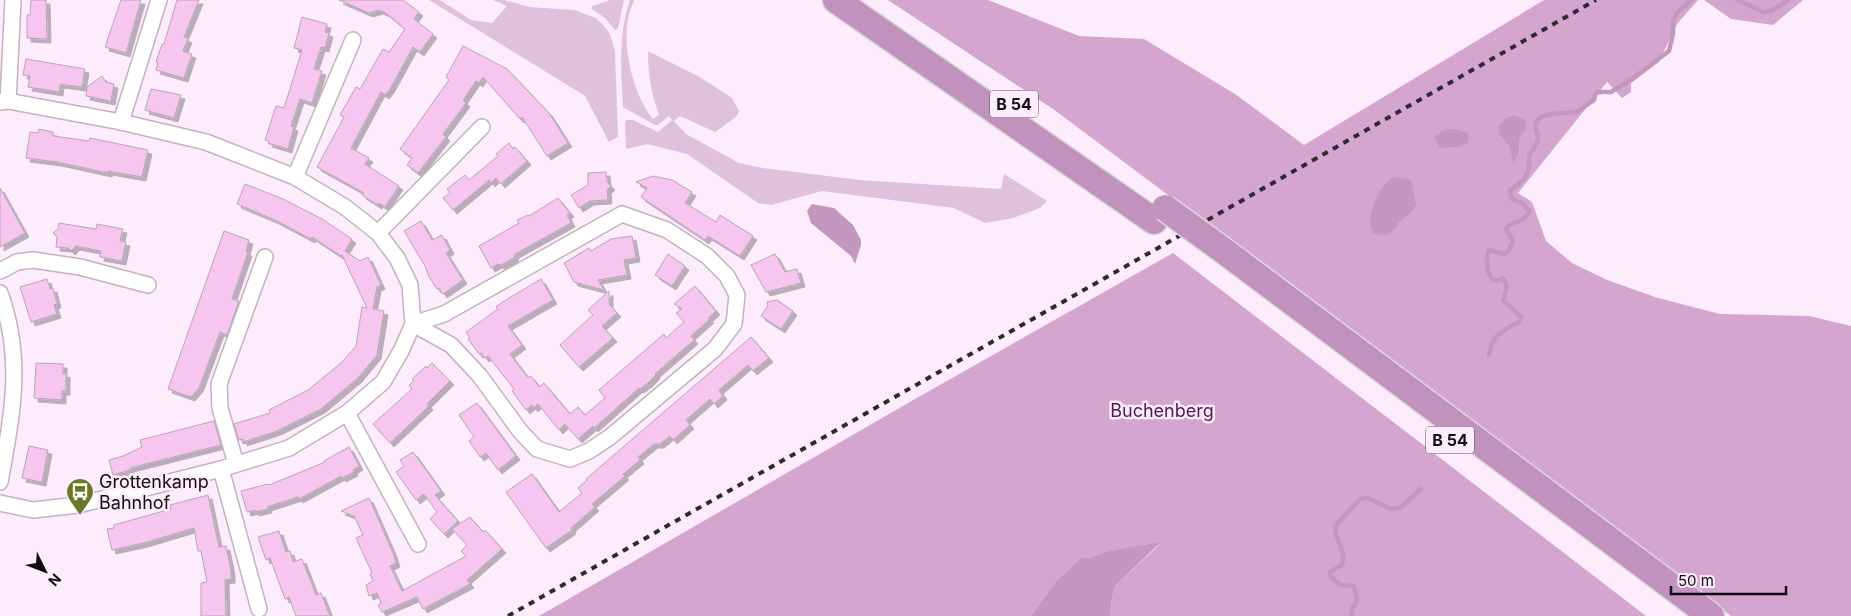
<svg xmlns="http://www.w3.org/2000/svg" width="1851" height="616" font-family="Inter,sans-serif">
  <defs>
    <filter id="shadow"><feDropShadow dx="4" dy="4" stdDeviation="0" flood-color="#0004"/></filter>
  </defs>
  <rect width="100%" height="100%" fill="#fdecfb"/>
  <g fill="#e0c1dc">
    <path d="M429,0H440L471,20L492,23L507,6L493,0H504L529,7L574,10L596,18L604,26L610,34L615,51L618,137L609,142L585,96Z"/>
    <path d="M610,0H624L618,28L615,30L605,18L592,9V6Z"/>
    <path d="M630,0H634C632,6 629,12 628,19C622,49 634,96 653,119L659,115C651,92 648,75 648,51L698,76L732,98L739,111L736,117L715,132L680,116L674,121L686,134L739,163L763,168L860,180L1001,189L1004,174L1047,201L1040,208L1013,218L985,223L954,208L822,191L771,205L758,203L687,154L647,144L626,149L625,123L626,120H633L658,132L672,120L669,116L658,125H655L623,107C621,71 618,35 630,0Z"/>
  </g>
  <g fill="#d4a6cf">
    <path d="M888,0H988L1079,36L1144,39L1235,94L1304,145L1544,0H1698L1677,24L1659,62L1631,83V92L1622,98L1607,82L1518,193L1532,202L1546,241L1572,263L1607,280L1658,298L1720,314L1809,316L1851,326V616H1731L1053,109Z"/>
    <path d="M1704,0H1803L1773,25L1731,19Z"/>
    <path d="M1173,253L1646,616H1110L1112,598L1116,585L1159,545L1110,551L1089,558L1082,557L1055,582L1031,616H539L915,399Z"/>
  </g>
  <g fill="#c497bf">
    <path d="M1513,115L1525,120L1526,128L1519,139V152L1513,163L1510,147L1499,134V125L1505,119Z"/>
    <path d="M1453,129L1465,132L1469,134L1468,143L1457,147L1440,148L1434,137L1443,130Z"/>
    <path d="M1396,177L1409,179L1412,183L1416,205L1411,212L1398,223L1394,230L1387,235L1374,234C1363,221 1380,180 1396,177Z"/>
    <path d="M812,204L834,208L853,225L861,240V245L855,264L851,256L811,223L807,211Z"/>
    <path d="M1157,543L1159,544L1116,585L1112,598L1110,616H1031L1055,582L1082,557L1089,558L1109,551Z"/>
  </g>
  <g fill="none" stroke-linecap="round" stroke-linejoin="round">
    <g stroke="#c497bf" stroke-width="4.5">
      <path d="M1737,0L1763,12L1771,11L1788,0"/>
      <path d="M1489,355C1492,334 1503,331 1520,321L1521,317L1503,300C1505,292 1510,285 1502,278L1497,281L1492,279C1486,271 1486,260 1489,250L1504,254L1509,250L1513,241L1506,228C1514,220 1520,225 1530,212L1523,204L1512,199L1510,190C1519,185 1527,179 1529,168C1530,164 1529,159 1529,156C1531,150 1538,145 1538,139C1539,130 1530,126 1540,118C1548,111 1567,115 1578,111C1583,108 1589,103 1594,100L1595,95L1598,92H1611L1632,79L1669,51L1673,34V20L1677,13L1691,0"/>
      <path d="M1350,616L1352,614V609C1358,600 1358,596 1353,586L1340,585L1331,577L1330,572L1342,565C1347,547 1332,539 1336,525L1360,499L1367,498L1392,509L1400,508L1421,489"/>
    </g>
  </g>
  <g fill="#f6c6f1" stroke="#b8a4b5" filter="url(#shadow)">
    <path d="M31,0H46L47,39L27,38V15H30Z"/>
    <path d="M121,0H141L126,53L105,47Z"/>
    <path d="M177,0H199L184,37L188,39L183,51L192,54L184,78L156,70L158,63L156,62L162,44H164Z"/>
    <path d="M339,0H403L419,12L414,19L433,34L420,52L413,47L390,89L385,95L381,92L351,148L369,158L365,164L399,186L385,207L379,203L378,205L362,195L364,193L317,167L344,117L340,115L356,87L360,89L383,49L389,52L405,29L386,13L379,10L369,13Z"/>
    <path d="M302,17L327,24L325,32L329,33L325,48L321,47L314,69L322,71L312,103L300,99L291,126L294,127L288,149L268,143L269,141L265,140L276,106L284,108L302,50L294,48Z"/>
    <path d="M463,46L507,69L549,113L568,143L547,156L522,117L520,119L483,77L479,83L476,81L463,100L466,103L443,134L446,137L418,173L407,165L412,158L400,149L449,80L446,77Z"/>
    <path d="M26,59L85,69L82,87L60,84L59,92L28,87L30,76L23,75Z"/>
    <path d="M102,76L106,82L114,84L111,101L86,96L87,87Z"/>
    <path d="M151,89L181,95L174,118L145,110Z"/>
    <path d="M39,129L53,132V136L89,141L90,138L148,150L142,177L108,171V173L57,162L26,158L30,132L38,133Z"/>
    <path d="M509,143L513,149L515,147L527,161L501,184L496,178L491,183L489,180L453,210L443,198L450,193L447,189L465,175L469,180L498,156L496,154Z"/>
    <path d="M606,172L607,182L611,186L607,190L608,200L590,201L579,208L571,195L588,185V173Z"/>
    <path d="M653,176L672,180L692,192L685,203L716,222L720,215L753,236L740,256L708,236L705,240L641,197L647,188L636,182Z"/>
    <path d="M245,184L283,199L322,219L352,239L345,251L360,261L368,257L381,285L377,287L373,309L384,311L377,355L358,378L321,409L277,431L243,442V439L239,440L234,424L270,413L269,410L308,390L342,362L356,346L362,307L367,308L342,255L341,256L312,237L311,239L275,220L237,204Z"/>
    <path d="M0,188L25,233L0,247Z"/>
    <path d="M558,198L570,213L567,215L571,223L515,254L514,258L501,265L498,264L491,268L479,246L519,223L517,220L528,215L529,216Z"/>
    <path d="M421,221L432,240L442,235L450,250L446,253L463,280L443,294L439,288L437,289L429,277L425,266L404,231Z"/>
    <path d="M59,223L96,229L97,224L123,229L120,241L126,242L122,261L100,257L101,251L76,246L71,251L68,248L56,247L57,237L53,233L58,229Z"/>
    <path d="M224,231L249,240L246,251L248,252L232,299L239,301L227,335L220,332L199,388L191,397L168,389Z"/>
    <path d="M632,236L636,258L624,260L627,275L598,280L604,290L574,282L564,263L589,248L591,251L611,239Z"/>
    <path d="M668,254L685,266L672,286L655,275Z"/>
    <path d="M775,254L785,272L797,269L801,283L766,292L751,265Z"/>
    <path d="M47,279L50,289L53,288L57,304L54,305L57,314L31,322L20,287Z"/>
    <path d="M541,279L553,300L508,326L522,345L510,354L528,378L531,376L539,387L544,383L570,414L578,407L585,415L605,398L599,390L664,334L666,338L684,322L676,313L682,309L674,304L695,286L716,311L708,318L710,319L691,336L694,340L655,374L656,375L648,383L640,389L639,388L594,428L593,426L578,439L565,424L559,430L538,404L534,408L532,405L526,410L512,391L514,389L488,356L485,358L481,353L479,354L468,339L470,338L466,332L498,309L496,307L501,303Z"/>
    <path d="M609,291V304L617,313L602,326L613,338L579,367L560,345L593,315L588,310Z"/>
    <path d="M777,300L793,311L781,329L761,316L768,306L767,302Z"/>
    <path d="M751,337L769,358L753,371L748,365L719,390L723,396L714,404L710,399L686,420L690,425L673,440L670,436L660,444H654L638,457L640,460L623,474L625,476L592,504L595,507L571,528L572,530L546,548L506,492L532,474L559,512L582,493L578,488L587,480L586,479Z"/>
    <path d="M36,363L63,364V374L66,373V391H62V400L34,398Z"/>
    <path d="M432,363L450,381L427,404L429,406L390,443L373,424L412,389L409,385L414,381L412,379L426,366L427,368Z"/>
    <path d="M477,403L516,456L498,470L486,453L480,457L469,441L474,437L459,415Z"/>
    <path d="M214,421L221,445L130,468V470L113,475L109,460L123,456L142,447L140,440Z"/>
    <path d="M29,446L48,450L42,482L22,478Z"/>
    <path d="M349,447L359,466L353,470L354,472L342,478L341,476L299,499L298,497L267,507L268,509L255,512V510L247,512L241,491L268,484L269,485L325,462L324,461Z"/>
    <path d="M413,452L441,491L435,495L458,521L444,534L430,519L437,512L424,494L416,500L396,472L404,466L400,460Z"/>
    <path d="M208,495L219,547L226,546L231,571V579L225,580L226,616H201V583L207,582L201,551H198L194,528L144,543L112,550L107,529L114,528V525L171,509L170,505Z"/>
    <path d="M369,498L393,553L396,563L390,566L402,591L466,556L461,551L467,545L452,529L470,517L483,532L485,530L502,549L467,580L470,584L423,609L417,597L382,612L378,605L381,603L377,593L369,596L366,585L373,581L370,574L372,573L356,538L363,535L354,516L341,511Z"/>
    <path d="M279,531L286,552L290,551L293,562L302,559L316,595L321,593L330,616H296L289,597L285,599L270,558L266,560L258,537Z"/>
  </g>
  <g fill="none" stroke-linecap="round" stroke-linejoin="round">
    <defs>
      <g id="minor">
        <path d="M8,101L13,0"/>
        <path d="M0,102L8,101L121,122L206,142L295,177L345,207L378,233L397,258L410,285L413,324L401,351L383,382L347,413L289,448L221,469L78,505L33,510L0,503"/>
        <path d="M121,122L159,0"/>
        <path d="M295,177L353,40"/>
        <path d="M622,214L667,230L707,256L727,276L737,295L734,324L715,349L610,437L589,451L570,459L537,449L520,431L480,376L451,345L413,324L444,314Z"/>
        <path d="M378,233L482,127"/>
        <path d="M0,271L17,262L33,260L80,267L148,285"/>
        <path d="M0,293C24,359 12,416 0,482"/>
        <path d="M347,413L418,544"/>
        <path d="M236,464L220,408L219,384L265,257"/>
        <path d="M221,469L259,609"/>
      </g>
      <g id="trunk">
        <path d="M836,0L1154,221"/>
        <path d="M1224,251L1711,616"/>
      </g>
    </defs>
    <use href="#minor" stroke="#c5b1c3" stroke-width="18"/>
    <use href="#trunk" stroke="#d9d8d9" stroke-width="29"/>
    <use href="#minor" stroke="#fff" stroke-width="15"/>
    <use href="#trunk" stroke="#c292be" stroke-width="26"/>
    <path stroke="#312930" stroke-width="4" stroke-dasharray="6 6" stroke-linecap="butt" d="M508,616L1596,0"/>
    <defs>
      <path id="trunk-bridge" d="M1165,208L1224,251"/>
    </defs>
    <use href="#trunk-bridge" stroke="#d9d8d9" stroke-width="29" stroke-linecap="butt"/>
    <use href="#trunk-bridge" stroke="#c292be" stroke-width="26"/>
  </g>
  <defs>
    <symbol id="bus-pin" viewBox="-11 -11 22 30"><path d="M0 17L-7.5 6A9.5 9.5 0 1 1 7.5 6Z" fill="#687826" stroke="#fdecfb"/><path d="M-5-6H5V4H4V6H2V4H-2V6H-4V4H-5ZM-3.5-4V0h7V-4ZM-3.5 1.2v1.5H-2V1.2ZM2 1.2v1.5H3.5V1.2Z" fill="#fff"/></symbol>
  </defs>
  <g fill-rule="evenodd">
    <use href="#bus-pin" x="64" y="476" width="32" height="43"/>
  </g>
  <g text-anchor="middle" stroke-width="5" stroke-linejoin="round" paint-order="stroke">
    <g fill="#fdecfb" stroke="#584e57" stroke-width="1">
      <rect x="990" y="90.5" width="48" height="27" rx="4"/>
      <rect x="1426" y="426.5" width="48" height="27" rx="4"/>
    </g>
    <g font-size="16" font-weight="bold" fill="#120b11">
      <text x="1014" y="110">B 54</text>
      <text x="1450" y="446">B 54</text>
    </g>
    <g font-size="18" fill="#511b4e" stroke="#fdecfb">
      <text x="1162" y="417">Buchenberg</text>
    </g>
    <g font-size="18" fill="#120b11" stroke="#fdecfb" text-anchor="start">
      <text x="99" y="488">Grottenkamp<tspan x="99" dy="21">Bahnhof</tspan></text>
    </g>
  </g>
  <g transform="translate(45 571) rotate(132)" stroke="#fdecfb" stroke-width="4" paint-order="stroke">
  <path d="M0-4L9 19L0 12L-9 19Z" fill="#120b11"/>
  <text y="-8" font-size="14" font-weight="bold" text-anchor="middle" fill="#120b11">N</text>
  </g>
  <path d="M1671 586v8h115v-8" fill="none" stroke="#120b11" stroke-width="2.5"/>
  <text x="1678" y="586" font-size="15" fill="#120b11" stroke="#fdecfb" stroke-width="4" paint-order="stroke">50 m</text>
</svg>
